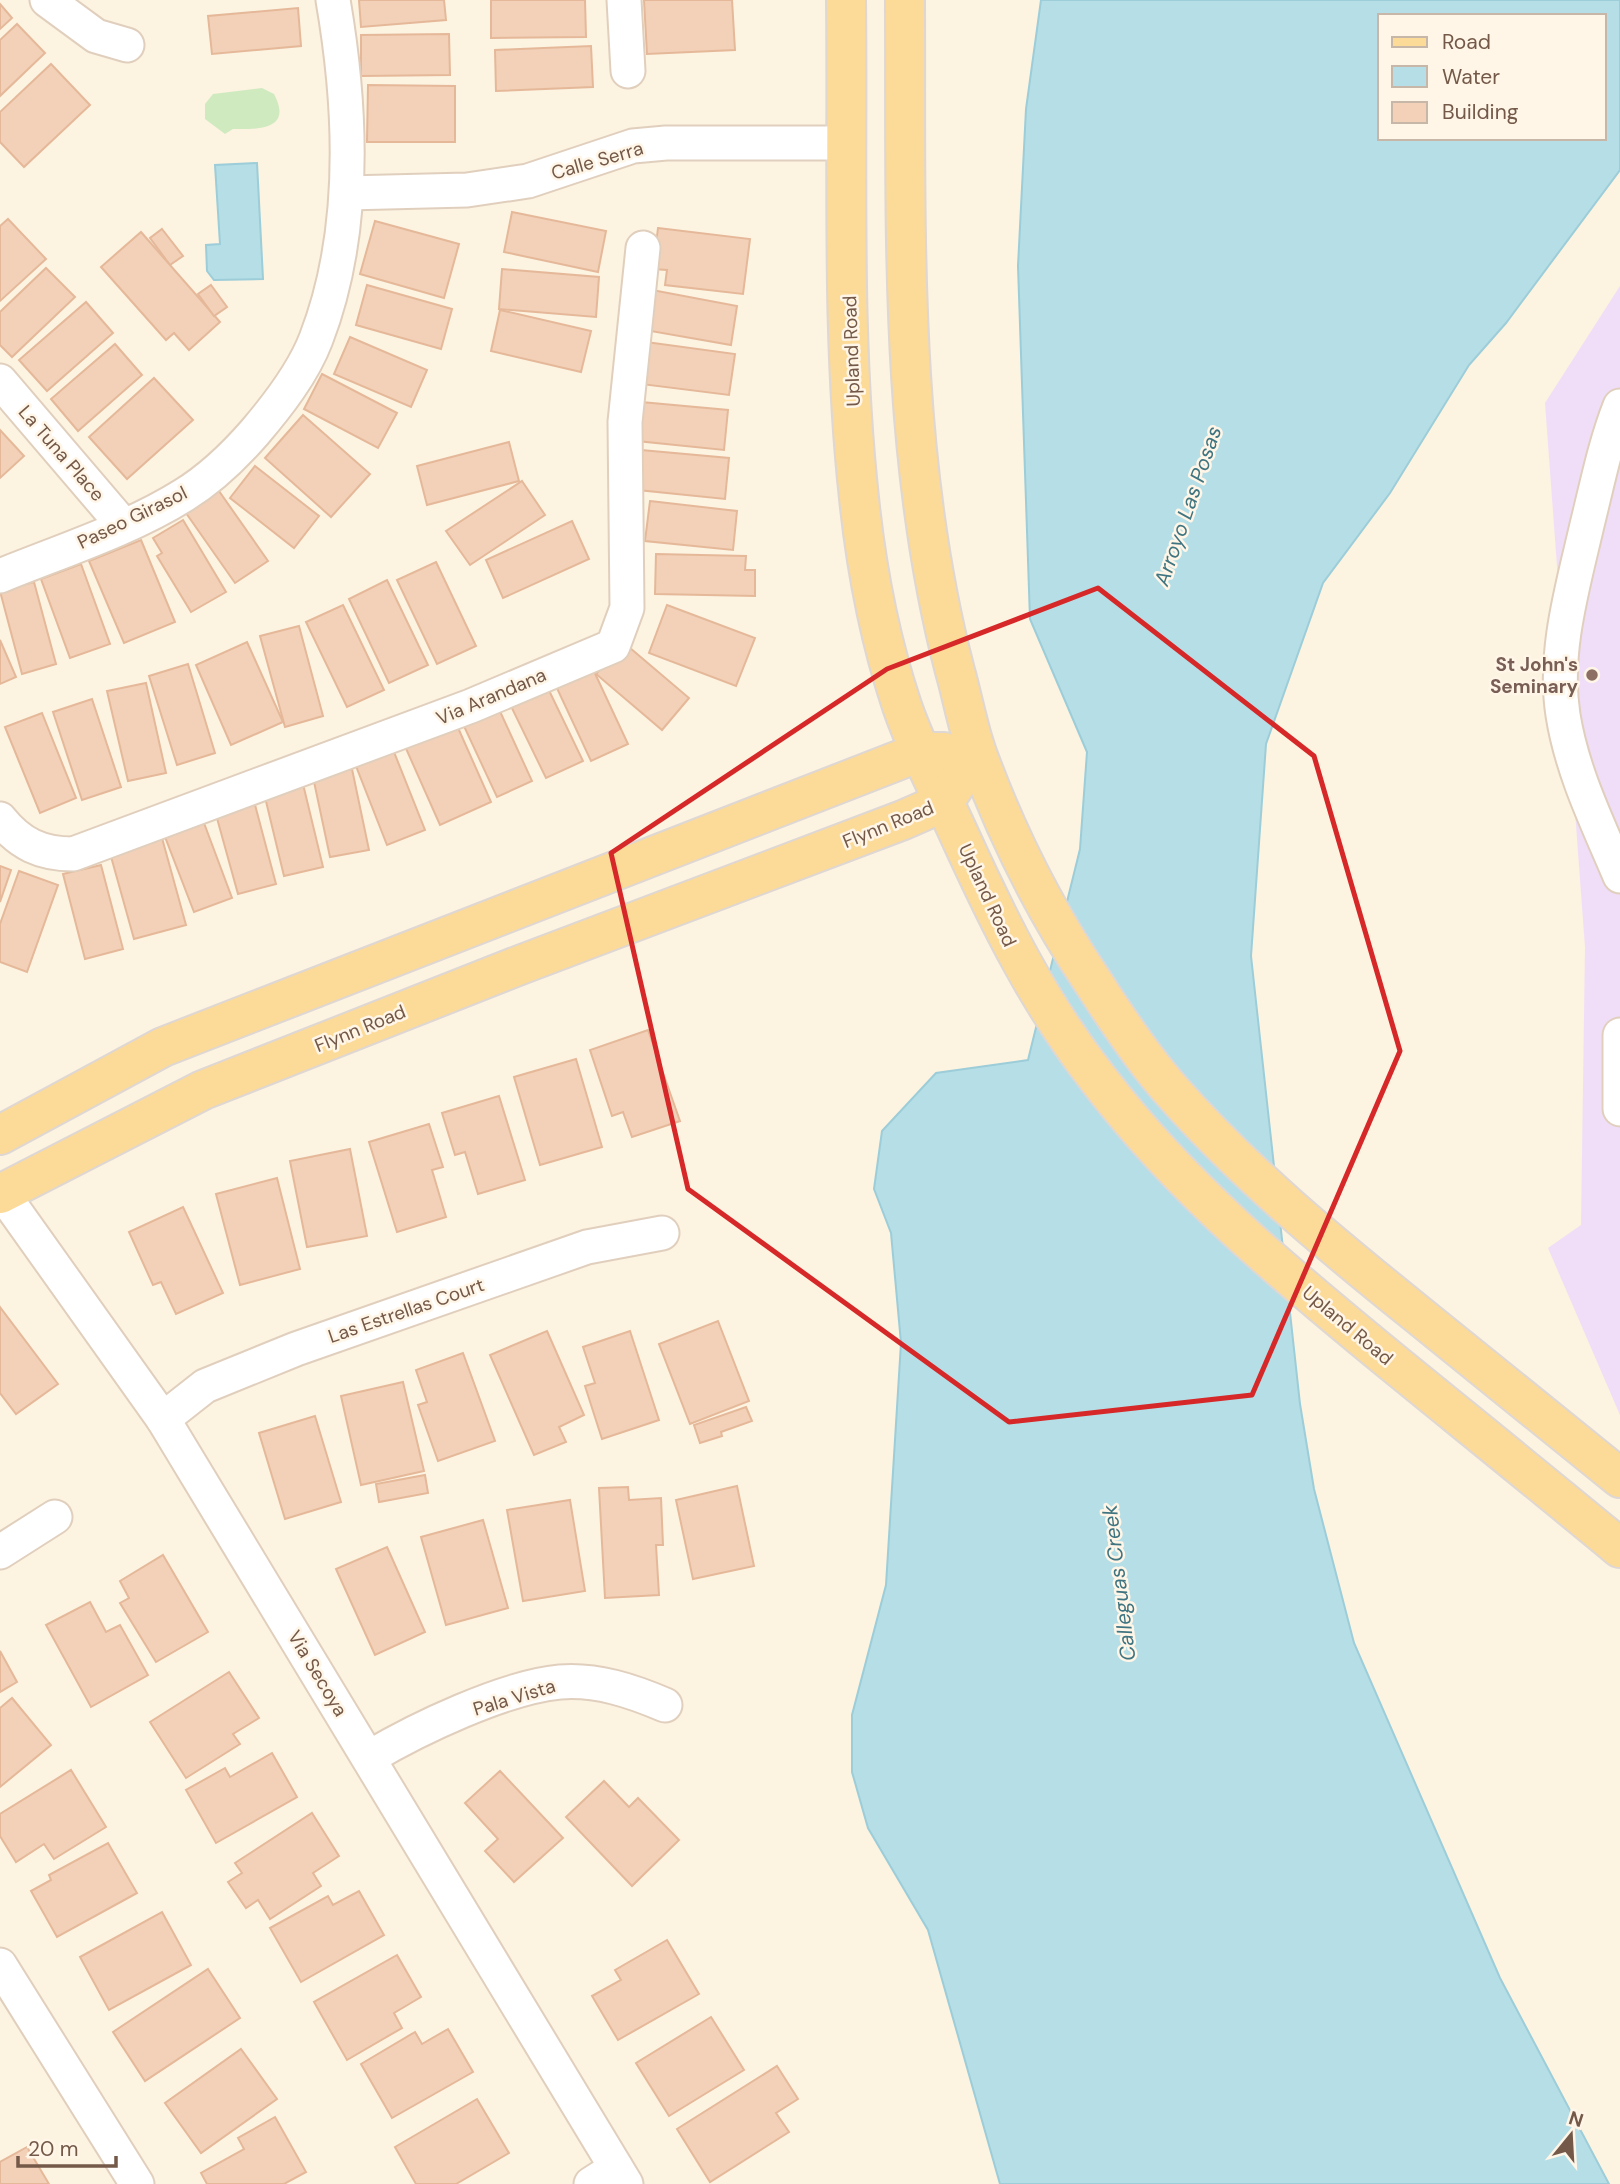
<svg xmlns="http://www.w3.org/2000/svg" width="1620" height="2184" font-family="'DM Sans',sans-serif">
  <rect width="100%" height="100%" fill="#fcf3e1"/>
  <path fill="#f0def8" d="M1620,286V1415L1548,1248L1581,1225L1585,947L1545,403Z"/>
  <path fill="#d0eac0" d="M262,88L274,94C294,132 254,129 233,129L225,134L205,119V104L213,94Z"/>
  <g fill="#b6dee6" stroke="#9ccdd8" stroke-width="2" fill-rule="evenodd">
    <path d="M1041,0H1620V170L1506,323L1469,365L1390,493L1323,583L1266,744L1251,956L1300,1404L1314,1489L1354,1643L1500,1978L1609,2184H1000L928,1930L868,1828L852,1772V1715L886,1585L901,1343L891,1233L874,1189L882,1131L936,1073L1028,1060L1080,849L1087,752L1030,619L1018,266L1026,109ZM1380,16H1604V138H1380Z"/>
    <path d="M257,163L263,279L214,280L207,271L206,245L220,244L215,165Z"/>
  </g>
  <g fill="#f2d1b8" stroke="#e5b899" stroke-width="2">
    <path d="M359,0H444L446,20L361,27Z"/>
    <path d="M491,0H585L586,37L491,38Z"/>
    <path d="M644,0H732L735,50L647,54Z"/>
    <path d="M0,4L12,18L0,29Z"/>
    <path d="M298,8L301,46L212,54L208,16Z"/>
    <path d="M17,24L45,53L0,96V40Z"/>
    <path d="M449,34L450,75L361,76V35Z"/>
    <path d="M591,46L593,87L496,91L495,50Z"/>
    <path d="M51,64L90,105L24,167L0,142V112Z"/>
    <path d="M368,85L455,86V142H367Z"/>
    <path d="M512,212L606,231L598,272L504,252Z"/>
    <path d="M8,219L46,259L0,301V226Z"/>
    <path d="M375,221L459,244L444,298L360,274Z"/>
    <path d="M658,228L750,239L743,294L665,285L667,270L653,269Z"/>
    <path d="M162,229L183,256L170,265L150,238Z"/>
    <path d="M141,232L220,322L189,350L174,333L166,340L101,267Z"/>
    <path d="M46,268L75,297L12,357L0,345V312Z"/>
    <path d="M502,269L599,277L596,317L499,309Z"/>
    <path d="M211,285L227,307L214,316L198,294Z"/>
    <path d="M367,285L452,309L441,349L356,325Z"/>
    <path d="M652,290L737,306L731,345L645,330Z"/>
    <path d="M86,302L113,333L47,391L19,360Z"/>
    <path d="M500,310L591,331L581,372L491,351Z"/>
    <path d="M350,337L427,370L411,407L334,374Z"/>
    <path d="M646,342L735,354L729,395L641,384Z"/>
    <path d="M115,344L142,375L78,431L51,399Z"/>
    <path d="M322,374L397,413L378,448L304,409Z"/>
    <path d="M154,378L193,420L127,479L89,437Z"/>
    <path d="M641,402L728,410L724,450L637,441Z"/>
    <path d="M303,415L370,474L331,517L265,458Z"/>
    <path d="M0,430L24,456L0,478Z"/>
    <path d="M509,442L519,481L427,505L417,466Z"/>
    <path d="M641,450L729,458L725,499L638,490Z"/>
    <path d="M255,466L319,516L294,548L230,498Z"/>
    <path d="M522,481L545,515L470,565L446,531Z"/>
    <path d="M219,491L268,561L235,583L186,513Z"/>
    <path d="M650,501L737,511L733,550L645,541Z"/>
    <path d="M183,520L226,592L191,612L157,556L162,553L153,538Z"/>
    <path d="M572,521L589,559L503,598L486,560Z"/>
    <path d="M141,540L175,622L124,643L89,561Z"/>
    <path d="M656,554L746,556L745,570H755V596L655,594Z"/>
    <path d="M436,562L476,646L437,664L397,580Z"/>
    <path d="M81,564L110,644L70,658L41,579Z"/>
    <path d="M387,580L428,665L389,683L349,599Z"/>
    <path d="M34,582L56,664L22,674L0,591Z"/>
    <path d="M343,605L384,690L347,707L306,622Z"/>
    <path d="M667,605L755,638L736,686L649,653Z"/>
    <path d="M299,626L323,716L285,727L260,636Z"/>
    <path d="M0,640L16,677L0,684Z"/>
    <path d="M247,642L283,722L231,745L196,665Z"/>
    <path d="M623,642L689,698L662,730L596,674Z"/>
    <path d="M188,664L215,753L177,765L149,676Z"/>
    <path d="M592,667L628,744L591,761L555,684Z"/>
    <path d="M544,680L583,761L546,778L507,698Z"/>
    <path d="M146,683L166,773L128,781L107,691Z"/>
    <path d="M92,699L121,787L82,800L53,712Z"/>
    <path d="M498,707L532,781L497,797L463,724Z"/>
    <path d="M42,713L76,798L40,813L5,727Z"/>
    <path d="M455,721L491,802L440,825L404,744Z"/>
    <path d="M392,747L425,830L387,845L354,761Z"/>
    <path d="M352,769L369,850L330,857L313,777Z"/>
    <path d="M303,784L323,867L284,876L264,793Z"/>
    <path d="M254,801L276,884L238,894L215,811Z"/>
    <path d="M201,815L232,898L194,912L162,829Z"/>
    <path d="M162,838L186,925L134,939L110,853Z"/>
    <path d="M101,865L123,949L85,959L63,874Z"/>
    <path d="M0,866L11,870L0,902Z"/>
    <path d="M19,871L58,885L27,972L0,962V924Z"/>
    <path d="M648,1030L680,1121L632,1137L623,1112L612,1116L590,1050Z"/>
    <path d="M576,1059L602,1147L540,1165L514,1077Z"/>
    <path d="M499,1096L525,1180L478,1194L465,1152L455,1155L442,1113Z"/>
    <path d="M429,1124L443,1167L432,1170L446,1217L397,1232L369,1142Z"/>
    <path d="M350,1149L367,1236L307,1247L290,1161Z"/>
    <path d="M277,1178L300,1269L240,1285L216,1194Z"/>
    <path d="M183,1207L223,1293L176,1314L161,1282L153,1285L129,1232Z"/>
    <path d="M0,1307L58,1384L16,1414L0,1393Z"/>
    <path d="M718,1321L749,1401L690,1424L659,1344Z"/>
    <path d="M547,1331L584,1415L559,1427L566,1442L534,1455L490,1355Z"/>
    <path d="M630,1331L659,1420L602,1439L585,1386L595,1383L583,1347Z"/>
    <path d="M463,1353L495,1441L438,1461L418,1405L427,1402L416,1370Z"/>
    <path d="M403,1382L424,1471L361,1485L341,1396Z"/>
    <path d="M746,1407L752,1421L721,1432L722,1436L700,1443L694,1425Z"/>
    <path d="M315,1416L341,1502L285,1519L259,1433Z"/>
    <path d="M425,1475L428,1493L379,1502L376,1484Z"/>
    <path d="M737,1486L754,1566L693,1579L676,1500Z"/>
    <path d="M628,1487L629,1500L661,1498L663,1545H656L659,1595L605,1598L599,1488Z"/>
    <path d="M570,1500L585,1591L523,1601L507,1510Z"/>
    <path d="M483,1520L508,1608L446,1625L421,1537Z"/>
    <path d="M387,1547L425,1632L375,1655L336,1569Z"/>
    <path d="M163,1555L208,1632L156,1662L120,1603L129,1598L120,1581Z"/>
    <path d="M90,1602L106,1632L120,1625L148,1675L91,1707L46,1625Z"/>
    <path d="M0,1651L17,1682L0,1692Z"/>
    <path d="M229,1672L259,1718L233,1734L240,1744L186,1778L150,1722Z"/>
    <path d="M12,1698L51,1745L0,1787V1708Z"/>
    <path d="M272,1753L297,1797L216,1843L186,1790L225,1768L230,1777Z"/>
    <path d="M71,1770L106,1827L54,1859L44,1844L16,1862L0,1836V1814Z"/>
    <path d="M500,1771L563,1838L514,1882L485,1851L498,1839L465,1803Z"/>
    <path d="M604,1781L629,1807L638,1798L679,1840L632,1886L566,1817Z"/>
    <path d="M312,1813L339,1856L313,1873L321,1886L270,1919L258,1900L246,1908L228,1882L242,1873L235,1863Z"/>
    <path d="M108,1843L137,1893L57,1937L31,1891L51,1880L49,1875Z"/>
    <path d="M359,1891L384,1935L301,1982L270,1928L328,1896L333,1905Z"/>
    <path d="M162,1912L191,1965L109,2010L80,1957Z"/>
    <path d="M667,1940L699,1994L618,2040L592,1996L621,1980L615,1970Z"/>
    <path d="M397,1955L421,1997L394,2013L402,2028L347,2060L314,2002Z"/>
    <path d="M208,1969L240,2018L145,2081L113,2032Z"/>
    <path d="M711,2017L744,2070L669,2116L636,2063Z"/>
    <path d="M448,2029L473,2072L392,2118L361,2064L415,2032L422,2044Z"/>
    <path d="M241,2049L277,2099L201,2153L165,2103Z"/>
    <path d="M777,2066L798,2099L776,2113L789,2132L710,2182L677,2129Z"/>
    <path d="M477,2099L509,2153L456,2184H416L395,2147Z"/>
    <path d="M275,2117L306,2172L284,2184H207L201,2173L244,2149L238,2138Z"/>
    <path d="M27,2147L49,2184H0V2162Z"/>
  </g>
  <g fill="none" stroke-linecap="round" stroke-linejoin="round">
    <defs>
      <g id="minor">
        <path d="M47,0L96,36L127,45"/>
        <path d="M624,0L628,71"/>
        <path d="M347,193L467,190L528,181L633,146L666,143H848"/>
        <path d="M0,381L123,525"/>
        <path d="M1620,406C1605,444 1597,485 1587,525C1573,586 1553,652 1563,715C1572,772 1598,824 1620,876"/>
        <path d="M0,576C61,551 128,530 184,495C210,479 235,455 255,432C278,405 303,373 316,339C357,233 352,110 333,0"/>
        <path d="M0,819C20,844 41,854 73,854L471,706L613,646L627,608L625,422L643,248"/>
        <path d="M1620,1035V1109"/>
        <path d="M0,1190L163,1419L626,2184"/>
        <path d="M163,1419L205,1386L296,1349L587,1247L662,1233"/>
        <path d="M0,1552L55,1517"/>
        <path d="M370,1757C417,1729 505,1687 560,1682C597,1679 632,1691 665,1705"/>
        <path d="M0,1965L137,2184"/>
        <path d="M591,2184L616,2168"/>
      </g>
      <g id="major">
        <path d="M846,0C848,166 841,333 859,498C866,566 880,640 902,706C917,750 939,790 958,832C999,922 1038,1002 1099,1080C1182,1189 1286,1275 1391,1361C1467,1423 1544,1485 1620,1548"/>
        <path d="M905,0C906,223 898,454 955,671C963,699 968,729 978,756C1007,835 1046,912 1093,982C1116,1018 1141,1056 1170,1089C1243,1172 1329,1243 1416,1313C1484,1368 1552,1423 1620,1478"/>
        <path d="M0,1135L163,1047L920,752H944"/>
        <path d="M0,1194L203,1090L520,965L903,820L944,802L958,781"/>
      </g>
    </defs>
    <use href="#minor" stroke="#e1cfbd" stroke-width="37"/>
    <use href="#major" stroke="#ded7d3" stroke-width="42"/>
    <use href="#minor" stroke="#fff" stroke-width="33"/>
    <use href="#major" stroke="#fcda98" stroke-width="38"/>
  </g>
  <path fill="none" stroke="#d62828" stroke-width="5" stroke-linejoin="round" d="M1098,588L1314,756L1400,1051L1252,1395L1009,1422L688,1189L611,853L887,669Z"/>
  <circle fill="#8d6e63" stroke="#fff6e8" stroke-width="2.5" cx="1592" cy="675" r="7"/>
  <g text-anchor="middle" stroke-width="5" stroke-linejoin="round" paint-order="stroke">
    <g font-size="19" fill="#745948" stroke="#fff6e8">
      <text transform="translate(597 160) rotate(-16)" y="7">Calle Serra</text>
      <text transform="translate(851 351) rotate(-92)" y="7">Upland Road</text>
      <text transform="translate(62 453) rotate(49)" y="7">La Tuna Place</text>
      <text transform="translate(132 517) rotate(-26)" y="7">Paseo Girasol</text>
      <text transform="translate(491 696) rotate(-23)" y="7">Via Arandana</text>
      <text transform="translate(888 824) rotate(-22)" y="7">Flynn Road</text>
      <text transform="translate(988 895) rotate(65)" y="7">Upland Road</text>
      <text transform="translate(360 1028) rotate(-22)" y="7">Flynn Road</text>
      <text transform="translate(406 1310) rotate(-19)" y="7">Las Estrellas Court</text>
      <text transform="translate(1348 1325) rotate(40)" y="7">Upland Road</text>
      <text transform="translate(318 1673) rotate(59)" y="7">Via Secoya</text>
      <text transform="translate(514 1697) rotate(-17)" y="7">Pala Vista</text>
    </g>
    <g font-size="19" font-weight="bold" fill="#785e54" stroke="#fff6e8" text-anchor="end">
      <text x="1578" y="671">St John's<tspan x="1578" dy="22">Seminary</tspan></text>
    </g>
    <g font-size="21" font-style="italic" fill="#3f7481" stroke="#fff6e8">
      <text transform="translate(1188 506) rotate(-71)" y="7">Arroyo Las Posas</text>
      <text transform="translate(1119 1583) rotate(-97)" y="7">Calleguas Creek</text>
    </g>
  </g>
  <rect x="1378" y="14" width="228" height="126" fill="#fff6e8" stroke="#c7b7a8" stroke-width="2"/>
  <rect x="1392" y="37" width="35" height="10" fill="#fcda98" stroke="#c7b7a8" stroke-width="2"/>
  <text x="1442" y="49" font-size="21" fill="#745948">Road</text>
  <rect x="1392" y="66" width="35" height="21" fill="#b6dee6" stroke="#c7b7a8" stroke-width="2"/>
  <text x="1442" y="84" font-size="21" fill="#745948">Water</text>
  <rect x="1392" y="102" width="35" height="21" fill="#f2d1b8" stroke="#c7b7a8" stroke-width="2"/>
  <text x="1442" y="119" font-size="21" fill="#745948">Building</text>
  <g transform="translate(1571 2135) rotate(18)" stroke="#fff6e8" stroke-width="5" paint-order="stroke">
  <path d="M0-5L12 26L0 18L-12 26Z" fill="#745948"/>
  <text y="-10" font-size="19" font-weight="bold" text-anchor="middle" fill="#745948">N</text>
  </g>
  <path d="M18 2156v10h98v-10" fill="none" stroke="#745948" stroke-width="3.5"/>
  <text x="28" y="2156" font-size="21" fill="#745948" stroke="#fff6e8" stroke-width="5" paint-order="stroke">20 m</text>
</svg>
